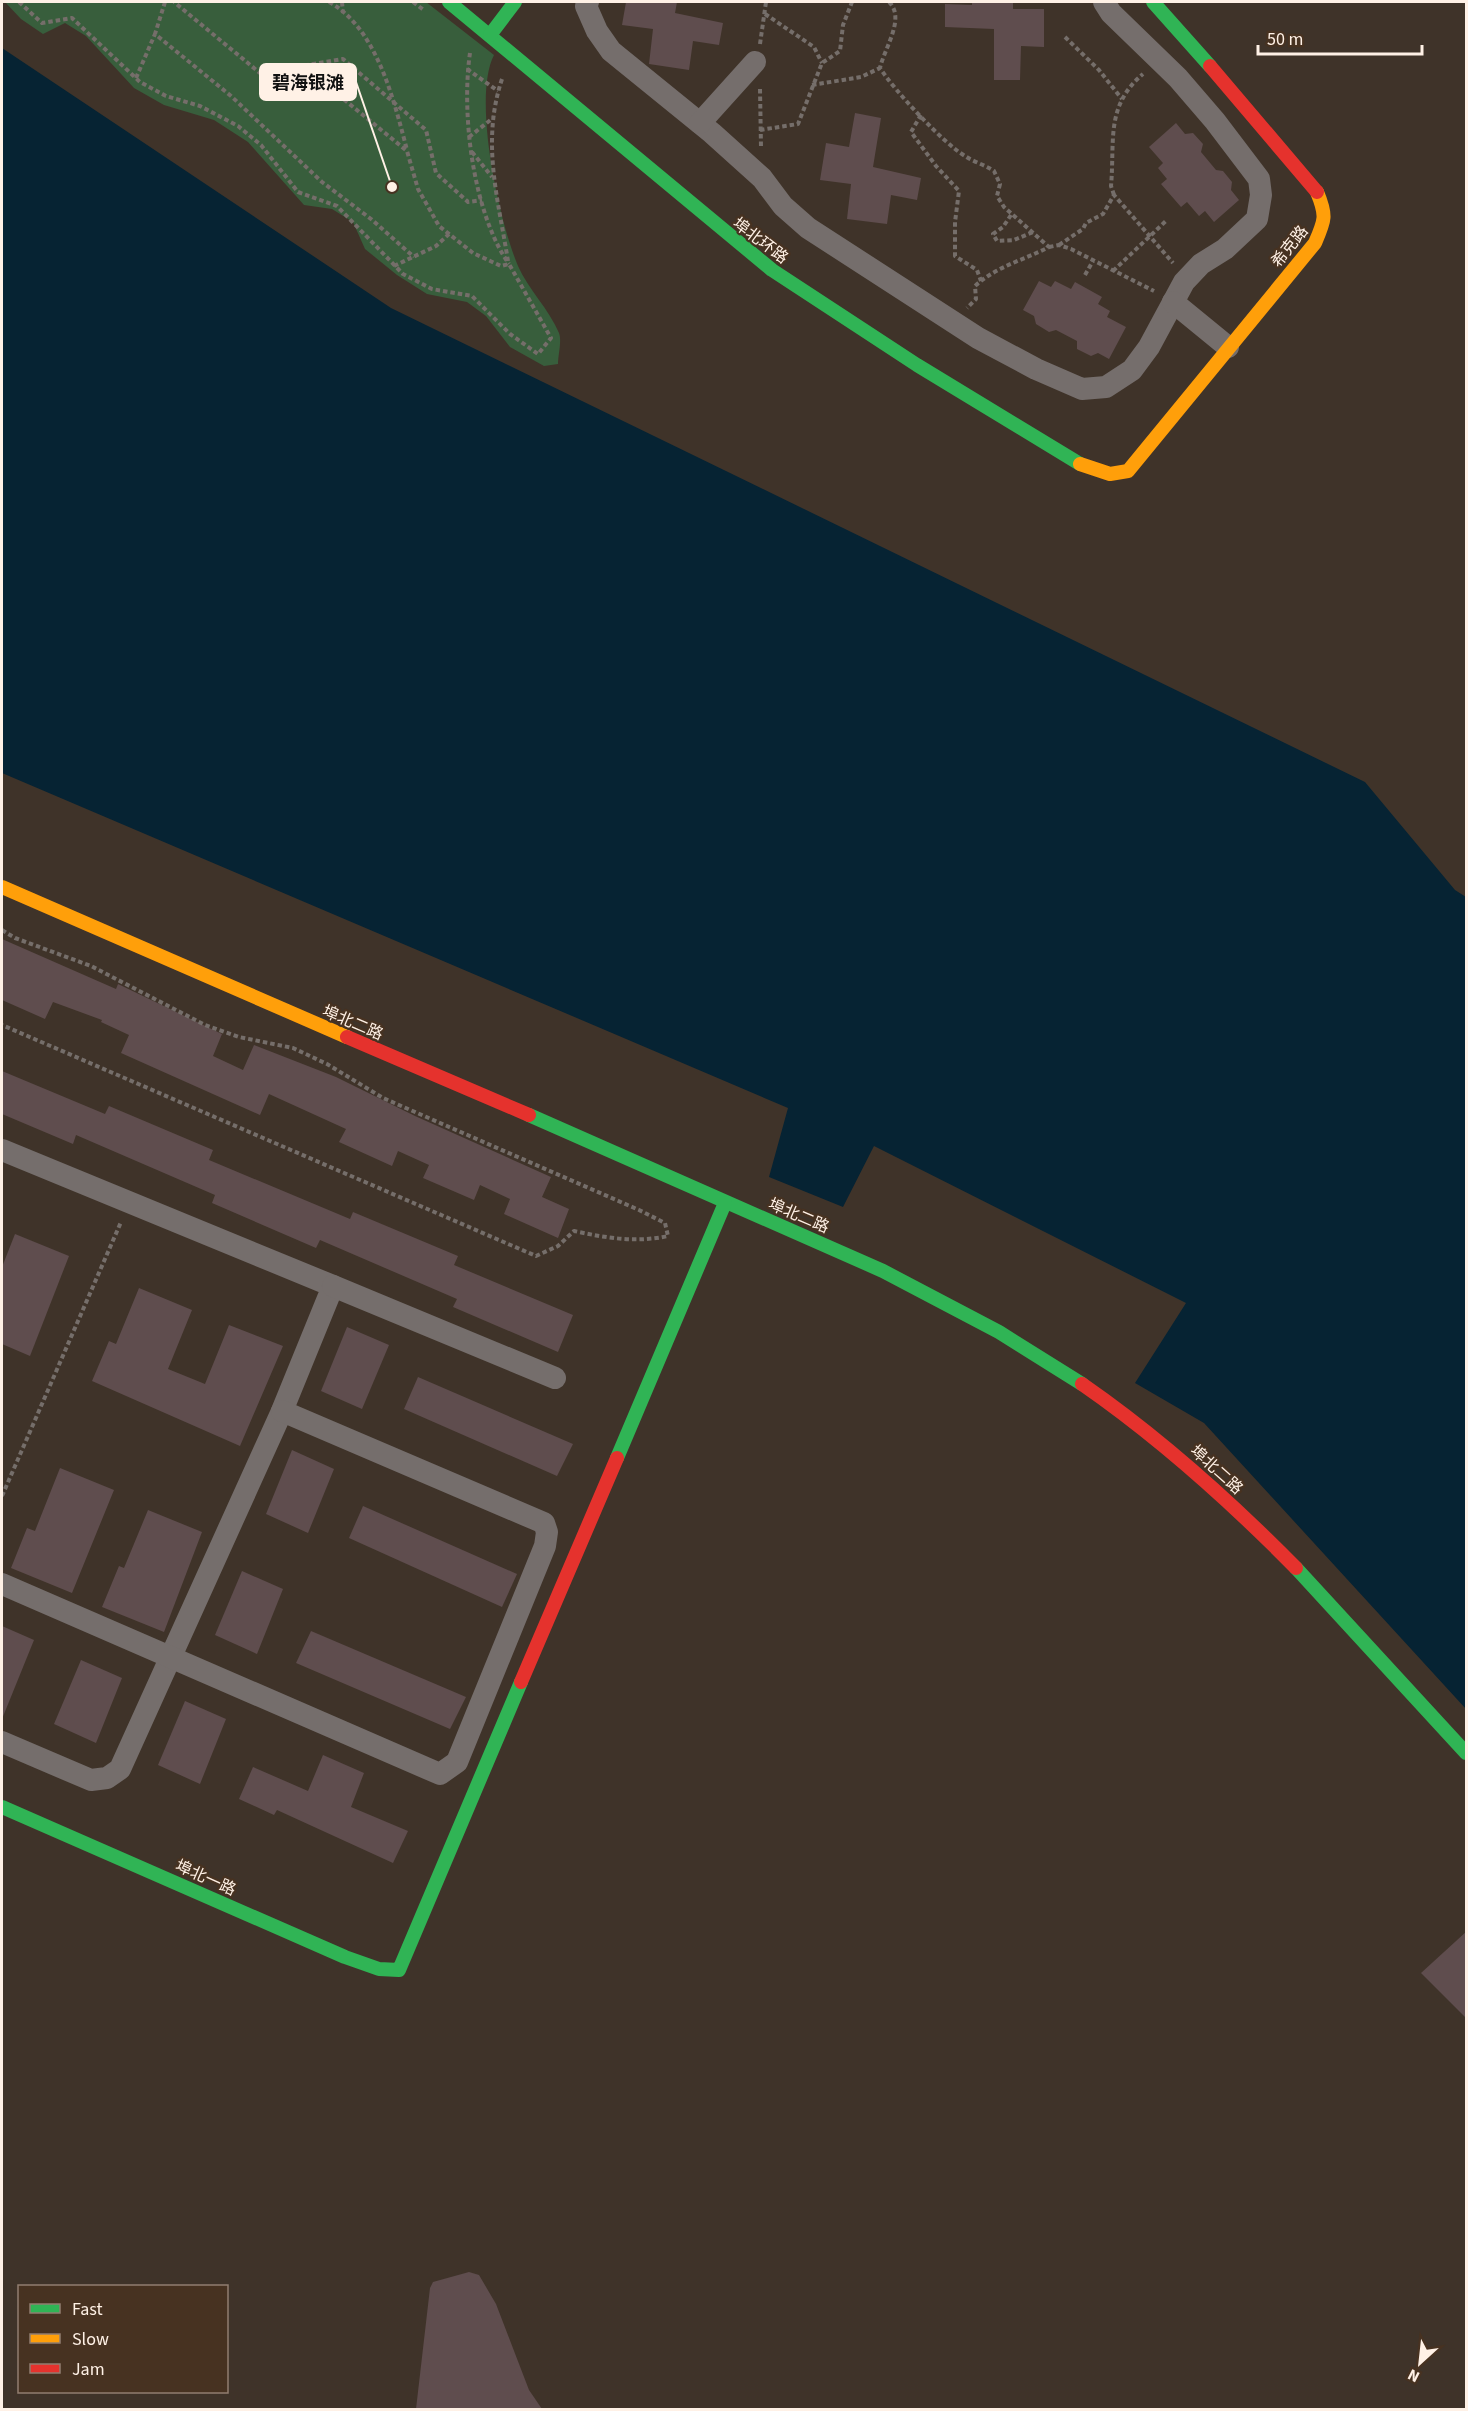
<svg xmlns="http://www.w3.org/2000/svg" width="1468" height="2411" font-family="'Source Sans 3','Noto Sans SC',sans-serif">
  <rect width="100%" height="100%" fill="#3f3329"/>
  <path fill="#385e3c" d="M5,2H426L494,55C472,98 499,221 518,266C528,289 549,309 559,333C562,341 558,355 558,364L544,366L510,347L486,316L467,302L427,294L397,275L365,249L353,222L332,209L304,205L248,142L214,120L164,105L134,88L86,36L65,23L43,34L21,19Z"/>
  <path fill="#062333" d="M2,48L391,308L1365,782L1455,890L1466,897V1709L1204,1423L1135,1383L1186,1303L874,1146L843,1207L769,1177L788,1108L2,773Z"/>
  <g fill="#5f4d4e">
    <path d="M626,2H677L675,13L723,23L719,45L693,41L689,70L649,64L653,29L622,25Z"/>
    <path d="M972,2H1013V9H1044V47L1021,46L1020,80H994V29L945,27V4L972,5Z"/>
    <path d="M855,113L881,118L873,167L921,178L917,200L891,195L887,224L847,219L851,184L820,180L826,143L849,147Z"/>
    <path d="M1176,123L1185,134L1193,133L1203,144L1201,152L1216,170L1223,171L1232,182L1231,190L1239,200L1214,222L1205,211L1199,216L1187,202L1181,207L1161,184L1167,179L1158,168L1163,163L1149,147Z"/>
    <path d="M1039,281L1051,287L1055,281L1071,289L1075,282L1102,297L1098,304L1110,311L1107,317L1126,327L1109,359L1098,353L1091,356L1077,349V341L1056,330L1049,332L1036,324L1034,316L1023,310Z"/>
    <path d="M2,939L116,989L118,984L222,1034L213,1056L243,1070L254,1045L336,1077L415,1116L551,1177L542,1197L569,1209L558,1238L504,1214L510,1199L480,1185L474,1200L423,1178L429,1165L398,1151L392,1166L339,1142L346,1129L269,1094L260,1115L121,1053L129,1035L101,1022L102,1020L53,1002L45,1019L2,1000Z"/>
    <path d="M2,1071L105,1114L109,1106L213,1150L209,1160L350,1219L353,1212L458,1256L454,1265L573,1315L558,1352L453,1307L457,1299L320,1240L316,1248L212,1203L215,1195L76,1135L73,1144L2,1114Z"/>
    <path d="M15,1234L69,1256L30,1356L2,1344V1267Z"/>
    <path d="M139,1288L192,1310L168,1369L205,1384L229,1325L283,1346L240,1446L92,1381L109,1341L116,1344Z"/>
    <path d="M347,1327L389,1345L362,1409L321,1391Z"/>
    <path d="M418,1377L573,1444L557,1476L404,1409Z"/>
    <path d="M292,1450L334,1469L308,1533L266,1514Z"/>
    <path d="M60,1468L114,1490L72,1593L11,1568L27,1528L35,1531Z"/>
    <path d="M363,1506L517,1574L502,1607L349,1538Z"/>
    <path d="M148,1510L202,1532L164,1632L102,1607L119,1566L124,1568Z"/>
    <path d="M242,1571L283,1589L257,1654L215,1635Z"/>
    <path d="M2,1626L34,1640L2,1719Z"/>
    <path d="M311,1631L466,1697L450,1729L296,1663Z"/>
    <path d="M81,1660L122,1678L96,1743L54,1724Z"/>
    <path d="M185,1701L226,1719L200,1784L158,1765Z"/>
    <path d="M323,1755L364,1773L351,1807L408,1831L393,1863L277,1810L274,1815L239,1799L253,1767L308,1791Z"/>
    <path d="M1467,1931V2019L1421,1973Z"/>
    <path d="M469,2272L479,2275L496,2304L529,2390L542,2409H416L430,2288L433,2282Z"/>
  </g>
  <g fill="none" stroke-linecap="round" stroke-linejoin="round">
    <g stroke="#756e6a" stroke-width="4" stroke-dasharray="4.5 3" stroke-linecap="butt">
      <path d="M19,2L42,23L72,18L140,82L166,96L200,106L238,126L261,145L298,192L337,206L403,274L432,289L472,296L510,334L538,354L551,338L509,264L501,266L473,253L439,226L418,189L407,151L330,88L283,92L174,2"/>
      <path d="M165,2L155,34L231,96L322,182L371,219L414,257"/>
      <path d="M329,2C377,28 394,101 407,150"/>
      <path d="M342,2L343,13"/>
      <path d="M413,2L425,11"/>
      <path d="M889,2C906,18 884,49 880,68C894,90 943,143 965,156C974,162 985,165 994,171L1000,184L997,196L1004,207L1049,247C1024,260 997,266 975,286L976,299L967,308"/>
      <path d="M765,14L814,47L822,63"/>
      <path d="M1065,37L1099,70L1122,99"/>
      <path d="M760,44L766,2"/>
      <path d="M470,53C461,114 473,213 509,264"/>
      <path d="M467,69L498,91"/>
      <path d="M260,73L343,59L426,130L436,173L468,202L482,200"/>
      <path d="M136,78L155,34"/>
      <path d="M502,79C481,142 498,198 508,261"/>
      <path d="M812,85L861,77L880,68"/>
      <path d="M760,89L761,147"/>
      <path d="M921,115L911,132L936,166L959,191L955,222V256L977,270L981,281"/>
      <path d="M760,130L798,124L822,63L840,51L843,25L852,2"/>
      <path d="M469,137L493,118"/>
      <path d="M472,152L492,177"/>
      <path d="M1114,195L1111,186C1115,141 1105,106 1143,74"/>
      <path d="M1011,215L1003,227L993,234L997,241L1014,240L1033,232"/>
      <path d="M1059,245L1083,229L1086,223L1103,214L1114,195L1173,263"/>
      <path d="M1049,247L1059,245L1071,249L1154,291"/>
      <path d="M394,266L436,246L449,234"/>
      <path d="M1113,271L1167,220"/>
      <path d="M1085,275L1093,261"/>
      <path d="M2,930L15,938L91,966L205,1025L239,1037L293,1048L327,1064L383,1098L639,1210L665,1223L668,1236C635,1243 607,1238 574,1231L558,1246L536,1256L2,1025"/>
      <path d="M2,1496L121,1222"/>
    </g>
    <g stroke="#756e6c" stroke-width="22">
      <path d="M588,2L586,6L597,31L611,51L712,133L762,178L783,206L808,228L978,338L1036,369L1082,389L1106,387L1132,370L1149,347L1184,282L1201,264L1225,249L1257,219L1261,195L1259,179L1215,121L1178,78L1111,13L1104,2"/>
      <path d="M700,123L755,62"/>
      <path d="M1173,302L1228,347"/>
      <path d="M2,1150L333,1286L282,1411L120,1769L107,1778L91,1780L2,1742"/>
      <path d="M333,1286L555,1378"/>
      <path d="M2,1584L440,1774L457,1762L545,1546L547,1532L544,1523L282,1411"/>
    </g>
    <g stroke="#30b455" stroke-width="14">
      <path d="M449,2L772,270L917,365L1080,464"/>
      <path d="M1153,2L1210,66"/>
      <path d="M490,35L515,2"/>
      <path d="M529,1115L883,1271L999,1332L1082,1384"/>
      <path d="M617,1458L725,1203"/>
      <path d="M1296,1568L1466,1753"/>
      <path d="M2,1807L345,1957L379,1969L399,1970L521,1682"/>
    </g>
    <g stroke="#ff9f0a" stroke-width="14">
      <path d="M1080,464L1110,474L1128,471L1315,243C1325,220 1327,216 1317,192"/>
      <path d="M2,887L347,1037"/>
    </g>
    <g stroke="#e5322d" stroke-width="14">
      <path d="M1210,66L1317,192"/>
      <path d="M347,1037L529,1115"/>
      <path d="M1082,1384C1160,1438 1230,1501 1296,1568"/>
      <path d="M521,1682L617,1458"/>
    </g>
  </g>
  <g text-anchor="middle" stroke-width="4.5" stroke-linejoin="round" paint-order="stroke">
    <g font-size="16" fill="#fff1e6" stroke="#473221">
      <text transform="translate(761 240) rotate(37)" y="6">埠北环路</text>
      <text transform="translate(1289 246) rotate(-52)" y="6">希克路</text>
      <text transform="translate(353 1022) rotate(23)" y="6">埠北二路</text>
      <text transform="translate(799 1215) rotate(23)" y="6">埠北二路</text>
      <text transform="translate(1217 1469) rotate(42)" y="6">埠北二路</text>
      <text transform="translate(206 1877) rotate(24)" y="6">埠北一路</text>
    </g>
  </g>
  <path fill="none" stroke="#fff1e6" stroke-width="2" d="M392 187L356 82"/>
  <circle fill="#fff1e6" stroke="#473221" stroke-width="2" cx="392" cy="187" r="6"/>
  <rect fill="#fff1e6" stroke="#fff1e6" stroke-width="2" x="260" y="64" width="96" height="36" rx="6"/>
  <g font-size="18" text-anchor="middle" font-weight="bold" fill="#111">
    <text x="308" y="89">碧海银滩</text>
  </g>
  <rect width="1468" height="2411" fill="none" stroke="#fff1e6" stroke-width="6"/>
  <rect x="18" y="2285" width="210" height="108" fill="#473221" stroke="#917e70" stroke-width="1.5"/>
  <rect x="30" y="2304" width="30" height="9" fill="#30b455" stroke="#917e70" stroke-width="1.5"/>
  <text x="72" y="2315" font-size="18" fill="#fff1e6">Fast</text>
  <rect x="30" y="2334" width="30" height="9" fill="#ff9f0a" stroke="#917e70" stroke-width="1.5"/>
  <text x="72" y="2345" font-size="18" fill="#fff1e6">Slow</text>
  <rect x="30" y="2364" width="30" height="9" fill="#e5322d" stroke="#917e70" stroke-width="1.5"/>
  <text x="72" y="2375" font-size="18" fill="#fff1e6">Jam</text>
  <g transform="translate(1420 2363) rotate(207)" stroke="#473221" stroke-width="4.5" paint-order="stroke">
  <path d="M0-4.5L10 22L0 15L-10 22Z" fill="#fff1e6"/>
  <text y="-9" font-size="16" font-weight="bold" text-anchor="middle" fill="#fff1e6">N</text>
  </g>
  <path d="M1258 45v9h164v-9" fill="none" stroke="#fff1e6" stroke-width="3"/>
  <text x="1267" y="45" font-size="18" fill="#fff1e6" stroke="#473221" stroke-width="4.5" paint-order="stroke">50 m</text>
</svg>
